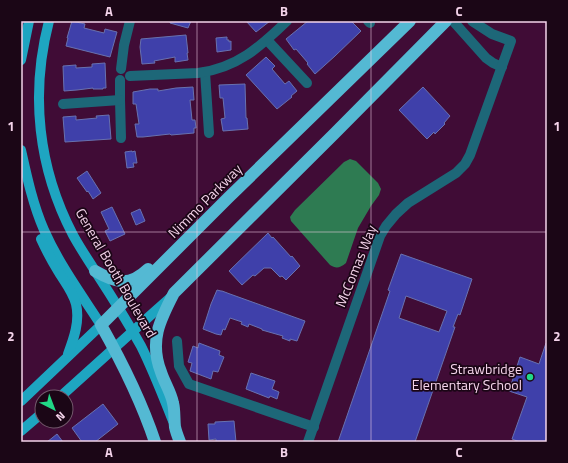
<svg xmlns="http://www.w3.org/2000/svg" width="568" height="463" font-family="'Titillium Web',sans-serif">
  <rect width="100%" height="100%" fill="#400c36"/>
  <path fill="#2e7b52" d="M350,159L356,161L378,183L381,189L379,195L371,206L358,228L346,263C340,268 336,269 330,265L291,221L290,217L295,210L344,162Z"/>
  <g fill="#3f40aa" stroke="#6871af" fill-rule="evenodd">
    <path d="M72,21L85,24L84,28L104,33L105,29L117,32L110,57L66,46L68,38H67Z"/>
    <path d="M170,21H191L188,28L170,23Z"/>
    <path d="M246,21H270L256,32Z"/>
    <path d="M308,21H351L361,31L335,56L315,74L307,64L308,63L296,49L294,50L286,39Z"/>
    <path d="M186,35L188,53H187L188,60L175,62V57L154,61L155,63L142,64L140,47L141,39Z"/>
    <path d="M227,37V40H229V42L231,41V50L217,52L216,38Z"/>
    <path d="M266,57L275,66L272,69L285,84L289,81L297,91L291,96L292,97L277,109L246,75Z"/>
    <path d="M105,63L106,88H103V89H93V88L77,90L64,91L63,66L76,65V68L92,67V64Z"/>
    <path d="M245,84L246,118H247L248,129L223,131L221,119L225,118L223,98H220L219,85Z"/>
    <path d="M193,87L194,100H190L192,120H195L196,128H194V133L171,135L170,134L143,137H137L135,124H139L136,104H133V92L150,89H158V91L176,88Z"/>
    <path d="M423,87L450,116L444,123L445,124L435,134L434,132L427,139L399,110Z"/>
    <path d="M109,115L111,139L65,142L63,117L76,116V120L97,118L96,116Z"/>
    <path d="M132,151V152L135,151L137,163H133L134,167L127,168L125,152Z"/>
    <path d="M87,171L101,193L93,199L88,191L87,192L77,178Z"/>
    <path d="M112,207L125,234L110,241L105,231L109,229L101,212Z"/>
    <path d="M140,209L145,221L136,225L131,213Z"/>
    <path d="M268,233L272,238L273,237L291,257L292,256L300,266L286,280L282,276L280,277L271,268H264L255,276L253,275L242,285L229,271Z"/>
    <path d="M401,254L472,279L460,315L458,314L453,327H455L415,442H338L390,291L388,290ZM406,296L447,311L439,332L399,318Z"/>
    <path d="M217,290L221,291H222L230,294L305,321L297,341L290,339V341L282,338L283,336L262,330V329L249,324L248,327L241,324L242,322L230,318L225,330L223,329L221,335L216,334L203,329L211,304Z"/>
    <path d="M199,343L220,351L219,355L224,357L218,372L213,371L211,379L190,371L192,363L188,362L193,346L198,348Z"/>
    <path d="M546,343H547V436L545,442H520L512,439L527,397L509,391L520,357L539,364Z"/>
    <path d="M251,373L275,381L272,389L279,392L277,399L270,396L269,398L246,389Z"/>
    <path d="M103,404L118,424L95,442H82L72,428Z"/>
    <path d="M234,421L236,442H216V439L209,440L208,424H215V422Z"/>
    <path d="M57,434L63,442H47Z"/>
  </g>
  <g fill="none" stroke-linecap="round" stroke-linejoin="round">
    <g stroke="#1d6778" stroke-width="10">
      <path d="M368,21L370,23"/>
      <path d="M453,21L486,58L493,63L502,67"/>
      <path d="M267,40L307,83"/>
      <path d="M121,69L124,45L130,21"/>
      <path d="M205,72L209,133"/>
      <path d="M130,76L198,73C237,68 260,47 287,21"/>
      <path d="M120,80V100L121,138"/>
      <path d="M63,104L120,100"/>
      <path d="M177,341L179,366L189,384L314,427"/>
      <path d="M308,442L380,236L386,226L396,214L408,203L456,173L465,164L470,155L511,41L492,34L472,21"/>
    </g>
    <g stroke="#1ea5c1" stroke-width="10">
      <path d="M49,21C30,94 38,168 73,235C80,248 89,261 97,274C112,297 127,321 141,346C153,370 163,396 173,421"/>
      <path d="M21,60L29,21"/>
      <path d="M21,150C27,177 33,205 44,230C59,264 81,294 101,325L21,401"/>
      <path d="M41,239C46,250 52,261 58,271C64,281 73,292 76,304C80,321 74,338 68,354"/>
      <path d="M60,397L152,314L170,298"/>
      <path d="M21,431L42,413"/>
    </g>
    <g stroke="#54b9d3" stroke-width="12">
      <path d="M95,271C116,283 129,287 148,269"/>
      <path d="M155,442C141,400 123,364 101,325L228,198L410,21"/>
      <path d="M180,442C178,437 176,432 175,427C174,419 175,411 173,403C171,392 164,382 161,372C149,341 160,320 174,293L334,134L446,21"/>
    </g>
  </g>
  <path fill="none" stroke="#f4d3ea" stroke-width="1" stroke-opacity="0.55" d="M197,21V442M371,21V442M21,232H547"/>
  <circle fill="#21d887" stroke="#1b0616" stroke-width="1.5" cx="530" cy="377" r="4"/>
  <g text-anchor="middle" stroke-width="3.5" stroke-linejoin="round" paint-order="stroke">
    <g font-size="14" fill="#f4d3ea" stroke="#1b0616">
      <text transform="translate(205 201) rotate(-45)" y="5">Nimmo Parkway</text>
      <text transform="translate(356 266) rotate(-68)" y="5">McComas Way</text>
      <text transform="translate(116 273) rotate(60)" y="5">General Booth Boulevard</text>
    </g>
    <g font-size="14" fill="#f4d3ea" stroke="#1b0616" text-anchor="end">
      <text x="522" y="374">Strawbridge<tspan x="522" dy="16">Elementary School</tspan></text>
    </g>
  </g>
  <rect width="568" height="463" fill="none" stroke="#1b0616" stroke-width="44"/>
  <g transform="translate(54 409) rotate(138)"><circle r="19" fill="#1b0616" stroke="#72586b"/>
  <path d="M0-3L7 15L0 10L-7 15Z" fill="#21d887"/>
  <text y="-6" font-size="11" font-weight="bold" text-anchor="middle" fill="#f4d3ea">N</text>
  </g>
  <rect x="22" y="22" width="524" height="419" fill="none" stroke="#f4d3ea" stroke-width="1.5"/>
  <g font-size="13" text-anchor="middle" font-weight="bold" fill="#f4d3ea">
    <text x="109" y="16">A</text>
    <text x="284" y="16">B</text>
    <text x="459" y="16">C</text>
    <text x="11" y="131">1</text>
    <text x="557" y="131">1</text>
    <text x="11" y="341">2</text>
    <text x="557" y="341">2</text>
    <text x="109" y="457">A</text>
    <text x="284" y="457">B</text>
    <text x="459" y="457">C</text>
  </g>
</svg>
